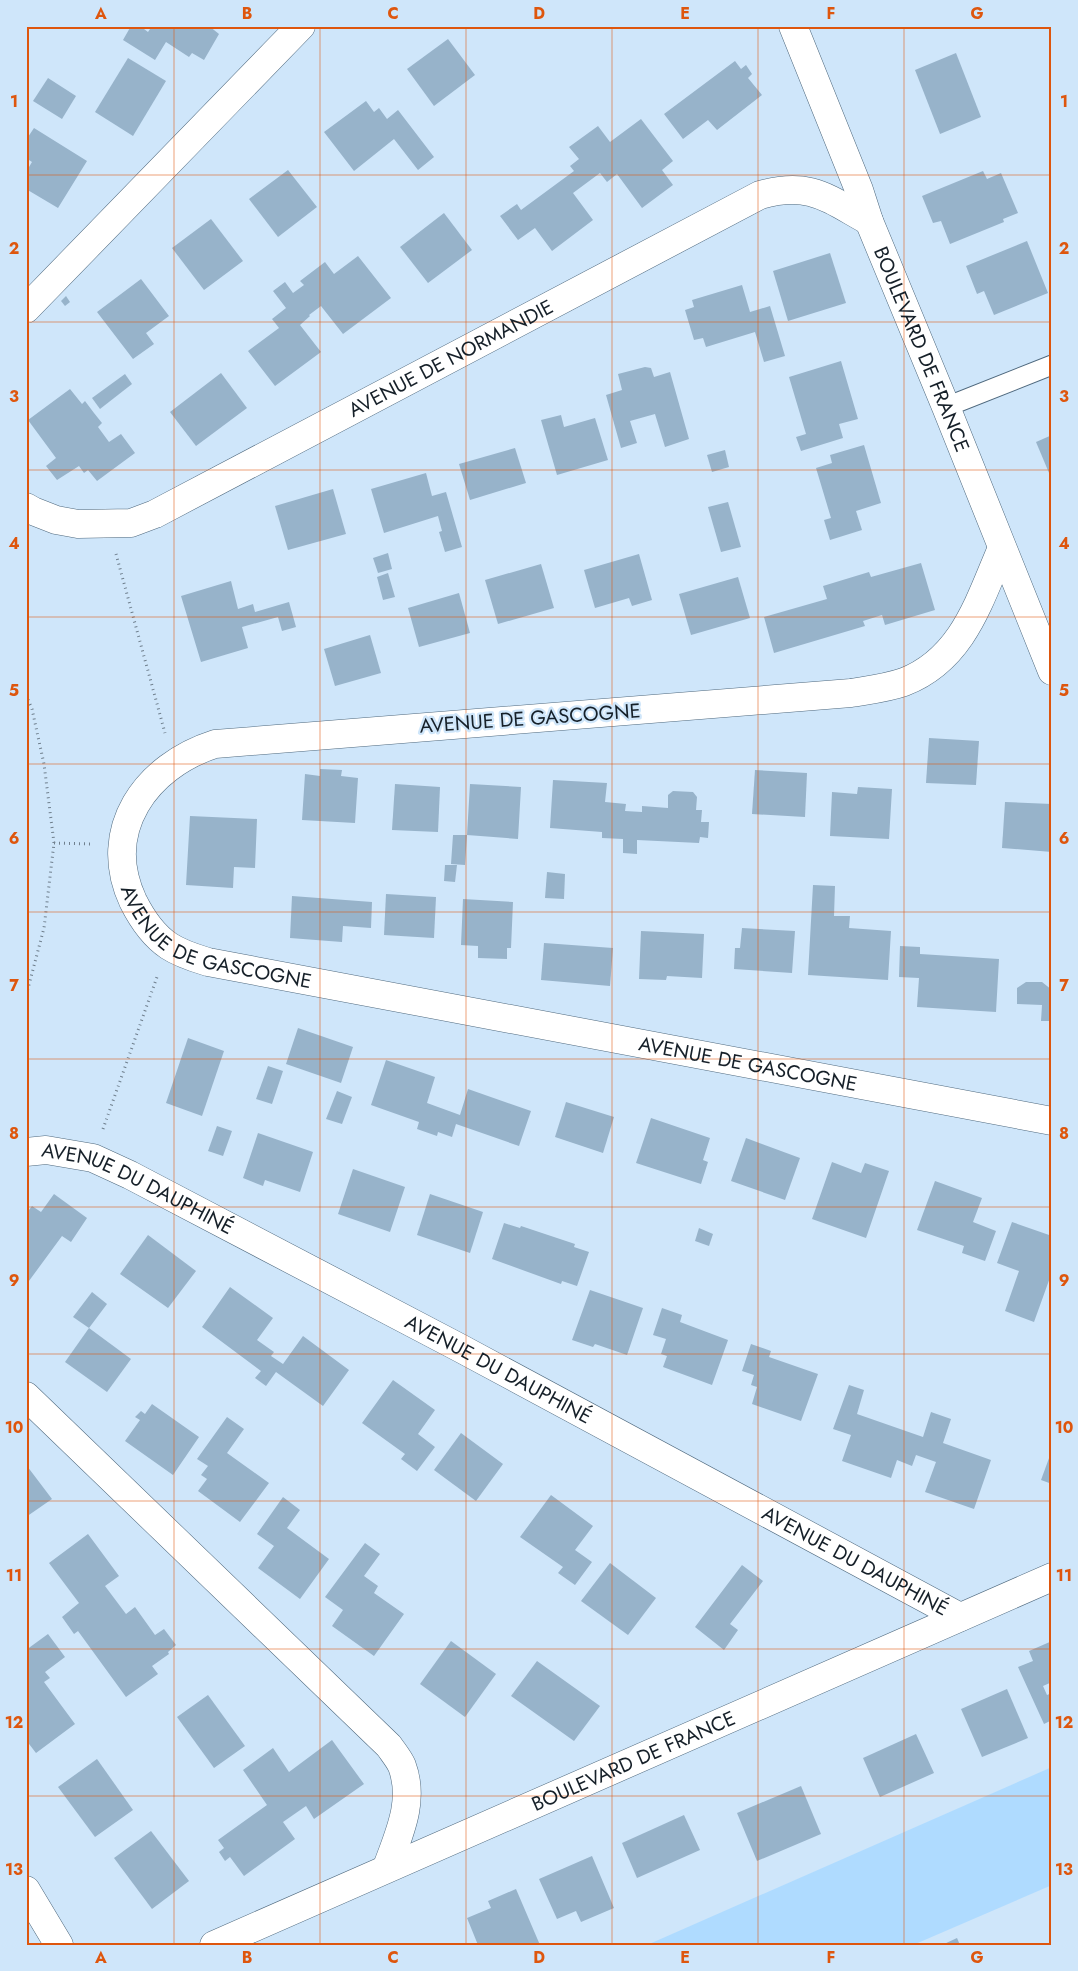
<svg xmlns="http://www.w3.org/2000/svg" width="1078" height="1971" font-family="Jost,sans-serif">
  <rect width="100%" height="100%" fill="#cfe6fa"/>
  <path fill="#afdbff" d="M1052,1767V1885L913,1945H647Z"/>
  <g fill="#97b3ca">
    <path d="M131,26H140L148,32L152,26H209L219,34L204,60L192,53L189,57L166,42L155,60L123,40Z"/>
    <path d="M448,39L475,75L434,106L407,69Z"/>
    <path d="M956,53L981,117L940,134L915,70Z"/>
    <path d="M128,58L166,81L133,136L95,112Z"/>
    <path d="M735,61L741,69L746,65L752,74L748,78L762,95L717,130L708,120L683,139L664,114Z"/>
    <path d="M48,78L76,96L62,119L33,101Z"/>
    <path d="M366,101L374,112L379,108L387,119L398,110L434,157L418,170L394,139L354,171L324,132Z"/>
    <path d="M641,119L673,161L662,170L673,185L642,208L617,174L607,182L600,173L573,193L593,220L552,251L535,228L518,240L500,216L517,204L521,210L574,171L570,166L579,159L569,147L598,126L610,142Z"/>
    <path d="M34,128L87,161L58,208L26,189V172L32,162L26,158V140Z"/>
    <path d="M288,170L317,207L278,237L249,199Z"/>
    <path d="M983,171L987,179L1001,173L1018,213L1003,219L1004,222L950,244L941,221L933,223L922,196Z"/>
    <path d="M444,213L472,250L428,283L400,247Z"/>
    <path d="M211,219L243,261L204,290L172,248Z"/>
    <path d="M1027,241L1048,293L994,315L984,291L977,294L966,266Z"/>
    <path d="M830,253L846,303L788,321L773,271Z"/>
    <path d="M358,256L391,298L343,334L321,306L309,315L310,316L300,325L321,352L275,386L248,351L279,328L272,319L286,308L273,291L285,282L293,293L304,285L300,281L325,262L334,274Z"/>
    <path d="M141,279L169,316L146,333L154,344L133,359L97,312Z"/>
    <path d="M742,285L750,312L770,306L785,356L764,362L755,332L706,347L703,338L694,340L685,310L694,307L692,300Z"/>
    <path d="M66,296L70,302L65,306L61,301Z"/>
    <path d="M841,361L858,419L839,424L843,438L801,451L796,437L806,434L789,377Z"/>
    <path d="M645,367L651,368L654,377L670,372L689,439L665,447L655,414L630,421L637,443L621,448L606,395L622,390L618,374Z"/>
    <path d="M221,373L247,408L196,446L170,412Z"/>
    <path d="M125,374L132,384L100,409L92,398Z"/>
    <path d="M70,389L82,404L85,401L94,413L102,423L98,427L109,442L121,434L135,453L97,481L88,470L84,473L79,466L57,480L46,466L56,458L28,420Z"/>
    <path d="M561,415L564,427L595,418L608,460L557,475L541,420Z"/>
    <path d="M1052,435V480L1036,442Z"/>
    <path d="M864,445L881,503L856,511L862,530L830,540L824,520L831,518L816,468L832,463L830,455Z"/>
    <path d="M515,448L526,483L470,500L459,464Z"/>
    <path d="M725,450L729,467L712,472L707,455Z"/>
    <path d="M426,473L432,496L446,492L462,547L445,552L439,532L442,531L438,516L384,533L371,489Z"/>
    <path d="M333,489L346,534L288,550L275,506Z"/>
    <path d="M728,502L741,547L721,552L708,507Z"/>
    <path d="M388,553L392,569L378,573L373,558Z"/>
    <path d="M639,554L652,600L632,606L629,598L595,608L584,570Z"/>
    <path d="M921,563L935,610L885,625L882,615L863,621L865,626L774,653L764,617L827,599L823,586L869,572L871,577Z"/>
    <path d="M541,564L554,608L498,624L485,580Z"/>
    <path d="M388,573L395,597L383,600L377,577Z"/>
    <path d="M738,577L750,618L691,635L679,594Z"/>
    <path d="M231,581L238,609L253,604L255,612L289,602L296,627L282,631L278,617L242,627L248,648L201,662L181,596Z"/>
    <path d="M459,593L470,633L419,647L408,608Z"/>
    <path d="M370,635L381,673L335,686L324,649Z"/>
    <path d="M929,738L979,741L976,785L926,783Z"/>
    <path d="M320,769L342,770L341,776L358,778L355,823L302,820L305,774L320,776Z"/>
    <path d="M755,770L807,773L805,817L752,814Z"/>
    <path d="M553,780L607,783L605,802L626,804L625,811L642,812V806L668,808V795L673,791L693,792L697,797L696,810H702L701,822H709L708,838L700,837L699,843L637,840V854L623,853V839L602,838V832L550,828Z"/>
    <path d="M395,784L440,787L438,832L392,830Z"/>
    <path d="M470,784L521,787L518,839L467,835L465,865L451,864L453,835H467Z"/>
    <path d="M858,787L892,789L889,839L830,836L832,792L857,794Z"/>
    <path d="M1005,802L1052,804V852L1002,848Z"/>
    <path d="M190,816L257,819L255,868L234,867L233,888L186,885Z"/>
    <path d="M445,865H457L455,882L444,881Z"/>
    <path d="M547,872L565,874L564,899L545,898Z"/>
    <path d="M813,885L835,886L834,916H850L849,928L891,931L888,980L808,975Z"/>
    <path d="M386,894L436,897L434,938L384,935Z"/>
    <path d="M292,896L372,902L371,928L343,926L342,942L290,938Z"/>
    <path d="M463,899L513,902L511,948H507V959L478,958V946L461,945Z"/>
    <path d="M742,928L795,931L792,973L734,969L735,948H740Z"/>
    <path d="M641,931L704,934L702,978L667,976L666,980L639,979Z"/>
    <path d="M544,943L613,948L610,986L541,980Z"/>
    <path d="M900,946L920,947V954L999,959L996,1012L917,1007L919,978L899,977Z"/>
    <path d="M1026,982H1042L1052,990V1021H1041L1042,1005L1017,1004V988Z"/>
    <path d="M298,1028L353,1047L341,1083L286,1064Z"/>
    <path d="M188,1038L224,1051L202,1116L166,1103Z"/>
    <path d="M386,1060L435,1077L427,1103L460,1115L468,1089L531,1111L519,1146L456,1124L452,1137L438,1132L437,1136L417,1129L419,1122L371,1105Z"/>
    <path d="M268,1066L283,1071L272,1104L256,1099Z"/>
    <path d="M337,1091L352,1097L342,1124L326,1119Z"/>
    <path d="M566,1102L614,1117L603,1153L555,1137Z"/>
    <path d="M651,1118L710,1138L703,1160L708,1162L701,1184L636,1163Z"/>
    <path d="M217,1126L232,1131L223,1156L208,1151Z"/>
    <path d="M258,1133L313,1152L300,1192L265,1180L263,1186L243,1178Z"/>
    <path d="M746,1138L800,1158L785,1200L731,1181Z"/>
    <path d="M832,1162L861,1173L865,1163L889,1171L866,1238L812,1219Z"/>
    <path d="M353,1169L405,1187L390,1232L338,1214Z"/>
    <path d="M935,1181L982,1198L973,1222L996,1231L985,1261L962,1253L964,1246L917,1230Z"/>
    <path d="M54,1194L87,1218L71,1242L62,1236L26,1285V1214L32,1206L41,1212Z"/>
    <path d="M430,1194L483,1212L470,1253L417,1235Z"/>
    <path d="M1012,1222L1052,1236V1272L1034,1322L1005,1311L1019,1271L997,1263Z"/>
    <path d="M504,1223L520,1228L521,1226L575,1244L574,1247L589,1252L577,1286L562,1281L561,1284L492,1259Z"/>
    <path d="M699,1228L713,1234L709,1246L695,1241Z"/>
    <path d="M148,1235L196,1271L168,1308L120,1274Z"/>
    <path d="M230,1287L273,1318L257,1340L274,1352L271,1356L283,1364L303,1336L349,1370L323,1406L276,1372L266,1386L255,1378L261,1371L202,1327Z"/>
    <path d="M590,1290L643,1308L627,1355L595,1344L593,1347L572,1340Z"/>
    <path d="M92,1292L107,1304L89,1328L73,1317Z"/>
    <path d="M662,1308L682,1315L680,1322L728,1340L712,1385L663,1367L667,1356L661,1354L666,1339L653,1335Z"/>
    <path d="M89,1328L131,1359L107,1392L65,1362Z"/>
    <path d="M751,1344L771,1351L769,1357L818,1374L801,1421L752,1404L757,1387L751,1385L754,1375L742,1371Z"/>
    <path d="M393,1380L435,1410L418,1434L435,1447L417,1471L401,1459L405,1454L362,1423Z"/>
    <path d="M849,1385L864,1390L857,1414L923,1437L931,1412L951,1419L943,1443L991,1460L974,1509L925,1492L936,1462L916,1455L912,1466L897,1460L891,1478L842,1461L851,1435L833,1429Z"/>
    <path d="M152,1404L199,1437L173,1475L125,1441L140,1420L135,1417L141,1411L145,1414Z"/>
    <path d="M227,1417L244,1429L227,1453L269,1483L240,1522L198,1491L207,1479L201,1475L208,1466L197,1459Z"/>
    <path d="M461,1433L503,1464L476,1501L434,1470Z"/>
    <path d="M1052,1450V1484L1041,1480Z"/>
    <path d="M26,1461L29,1465L27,1466L52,1499L26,1517Z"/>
    <path d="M551,1495L593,1526L575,1550L592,1562L575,1585L558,1573L563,1567L520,1537Z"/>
    <path d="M283,1497L300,1510L287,1528L329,1559L300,1599L258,1568L274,1546L257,1534Z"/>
    <path d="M88,1534L119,1576L105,1586L126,1614L135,1607L155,1635L164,1629L176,1645L168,1652L169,1654L152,1666L158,1674L126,1697L78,1631L74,1634L62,1617L79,1603L49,1563Z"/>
    <path d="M365,1543L380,1554L364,1576L378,1586L374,1593L404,1614L374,1656L332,1626L343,1610L325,1597Z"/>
    <path d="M610,1563L656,1598L628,1635L581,1601Z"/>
    <path d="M742,1565L763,1581L730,1624L738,1630L724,1650L695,1627Z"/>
    <path d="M48,1634L65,1657L45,1672L50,1678L44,1682L75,1724L36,1753L26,1740V1650Z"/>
    <path d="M451,1641L496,1674L465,1717L420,1684Z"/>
    <path d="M1052,1641V1682L1043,1686L1047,1695L1052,1693V1720L1044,1724L1018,1667L1033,1661L1029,1651Z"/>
    <path d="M537,1661L600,1706L574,1741L511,1696Z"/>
    <path d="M1007,1689L1028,1738L982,1757L961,1709Z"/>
    <path d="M208,1695L245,1746L214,1768L177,1717Z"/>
    <path d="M916,1734L934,1773L880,1797L863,1758Z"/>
    <path d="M332,1740L364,1784L314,1819L306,1806L283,1822L295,1839L244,1876L230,1857L225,1861L219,1852L224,1848L218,1840L267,1805L243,1770L273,1748L289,1772Z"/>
    <path d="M97,1759L133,1810L95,1837L58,1787Z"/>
    <path d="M801,1786L821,1834L757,1861L737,1813Z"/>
    <path d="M684,1815L700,1850L637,1878L622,1843Z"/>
    <path d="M151,1831L189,1881L152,1909L114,1858Z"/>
    <path d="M592,1856L614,1908L581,1922L576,1911L557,1919L539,1879Z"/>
    <path d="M516,1889L540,1945H478L467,1918L491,1908L488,1901Z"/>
    <path d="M957,1938L960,1945H942Z"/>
  </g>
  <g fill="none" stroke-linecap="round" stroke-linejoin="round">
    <defs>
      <path id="service" d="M946,407L1052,365"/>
      <g id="minor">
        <path id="s1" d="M793,26L859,190L869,221L946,407L1052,671"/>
        <path d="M26,309L301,26"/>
        <path id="s2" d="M26,507L33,511L56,520L78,524L131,523L155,514L760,195C810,181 827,198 869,221"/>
        <path id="s3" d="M1002,548C979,601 963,659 904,682C887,688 869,690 851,693L215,744C146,766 100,830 133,901C141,917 154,936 169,946C181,954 195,958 208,962L1052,1121"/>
        <path id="s4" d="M26,1152L46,1150L93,1158L130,1175L460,1348L960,1617"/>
        <path d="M26,1396L389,1746C393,1752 399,1759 402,1766C415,1801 399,1834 387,1867"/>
        <path id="s5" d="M214,1945L1052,1577"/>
      </g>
      <path id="tertiary" d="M26,1890L59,1945"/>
    </defs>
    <use href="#service" stroke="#4f697e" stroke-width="21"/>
    <use href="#minor" stroke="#4f697e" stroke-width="29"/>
    <use href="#tertiary" stroke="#4f697e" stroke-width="29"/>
    <g stroke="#6f7f8d" stroke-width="3" stroke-dasharray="1 4" stroke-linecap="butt">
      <path d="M116,554L165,733"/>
      <path d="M26,695L32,709L44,764L54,843L44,928L26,996"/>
      <path d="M54,843L91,844"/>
      <path d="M103,1129L157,977"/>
    </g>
    <use href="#service" stroke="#fff" stroke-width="19"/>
    <use href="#minor" stroke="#fff" stroke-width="28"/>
    <use href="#tertiary" stroke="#fff" stroke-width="28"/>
  </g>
  <path fill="none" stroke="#de560d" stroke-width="1" stroke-opacity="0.55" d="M174,26V1945M320,26V1945M466,26V1945M612,26V1945M758,26V1945M904,26V1945M26,175H1052M26,322H1052M26,470H1052M26,617H1052M26,764H1052M26,912H1052M26,1059H1052M26,1207H1052M26,1354H1052M26,1501H1052M26,1649H1052M26,1796H1052"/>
  <g text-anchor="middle" stroke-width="4.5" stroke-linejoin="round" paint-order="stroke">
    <g font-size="20" fill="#162029" stroke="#cfe6fa">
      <text dy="7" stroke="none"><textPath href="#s1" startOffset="348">BOULEVARD DE FRANCE</textPath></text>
      <text dy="7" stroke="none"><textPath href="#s2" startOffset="468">AVENUE DE NORMANDIE</textPath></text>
      <text transform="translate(530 718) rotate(-4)" y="7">AVENUE DE GASCOGNE</text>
      <text dy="7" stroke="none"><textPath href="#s3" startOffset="1161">AVENUE DE GASCOGNE</textPath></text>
      <text dy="7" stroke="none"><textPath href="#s3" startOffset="1716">AVENUE DE GASCOGNE</textPath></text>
      <text dy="7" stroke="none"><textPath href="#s4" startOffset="120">AVENUE DU DAUPHINÉ</textPath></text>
      <text dy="7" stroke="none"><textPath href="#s4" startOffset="525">AVENUE DU DAUPHINÉ</textPath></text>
      <text dy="7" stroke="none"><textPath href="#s4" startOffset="930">AVENUE DU DAUPHINÉ</textPath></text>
      <text dy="7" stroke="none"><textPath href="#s5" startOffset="458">BOULEVARD DE FRANCE</textPath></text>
    </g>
  </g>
  <rect width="1078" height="1971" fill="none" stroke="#cfe6fa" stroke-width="55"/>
  <rect x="28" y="28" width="1022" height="1916" fill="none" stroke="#de560d" stroke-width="2"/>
  <g font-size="16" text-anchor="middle" font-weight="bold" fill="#de560d">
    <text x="101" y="19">A</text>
    <text x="247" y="19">B</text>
    <text x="393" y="19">C</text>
    <text x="539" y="19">D</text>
    <text x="685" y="19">E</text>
    <text x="831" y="19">F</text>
    <text x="977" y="19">G</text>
    <text x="14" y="107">1</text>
    <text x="1064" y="107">1</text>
    <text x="14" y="254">2</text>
    <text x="1064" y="254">2</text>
    <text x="14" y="402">3</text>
    <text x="1064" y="402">3</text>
    <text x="14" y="549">4</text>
    <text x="1064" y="549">4</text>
    <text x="14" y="696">5</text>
    <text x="1064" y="696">5</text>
    <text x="14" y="844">6</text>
    <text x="1064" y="844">6</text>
    <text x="14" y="991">7</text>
    <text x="1064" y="991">7</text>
    <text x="14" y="1139">8</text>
    <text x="1064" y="1139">8</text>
    <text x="14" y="1286">9</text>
    <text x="1064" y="1286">9</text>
    <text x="14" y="1433">10</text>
    <text x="1064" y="1433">10</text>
    <text x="14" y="1581">11</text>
    <text x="1064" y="1581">11</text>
    <text x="14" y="1728">12</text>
    <text x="1064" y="1728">12</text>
    <text x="14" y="1875">13</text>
    <text x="1064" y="1875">13</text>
    <text x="101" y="1963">A</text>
    <text x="247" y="1963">B</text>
    <text x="393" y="1963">C</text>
    <text x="539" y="1963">D</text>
    <text x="685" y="1963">E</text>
    <text x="831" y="1963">F</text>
    <text x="977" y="1963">G</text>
  </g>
</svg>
